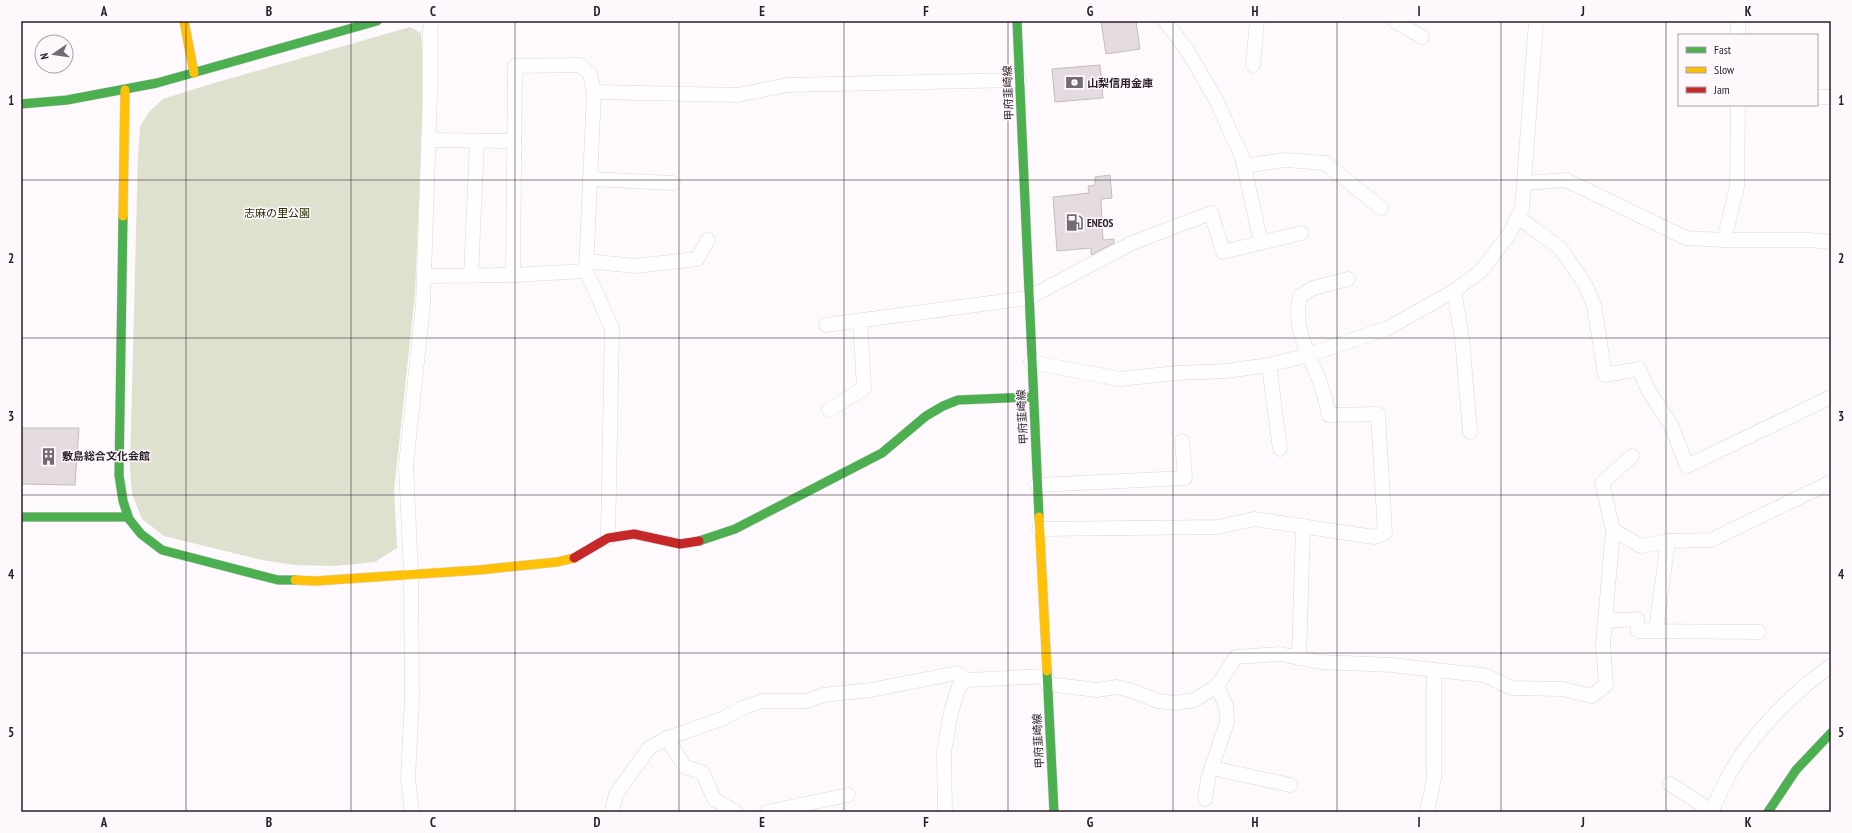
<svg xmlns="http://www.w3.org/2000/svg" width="1852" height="833" font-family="'PT Sans Narrow','Noto Sans JP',sans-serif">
  <rect width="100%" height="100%" fill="#fdf9fc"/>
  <path fill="#dfe1cf" d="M410,27L421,33L422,49V124L415,294L394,491L397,548L375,562L335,566L295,565L262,560L164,536L142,519L132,494L130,468L138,154L140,127L148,113L163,99L204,86Z"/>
  <g fill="#e4dadf" stroke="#c5bcc1">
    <path d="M1101,21H1136L1140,49L1106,54Z"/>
    <path d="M1100,65L1103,98L1055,102L1052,69Z"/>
    <path d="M1110,175L1112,198L1101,199L1103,240L1114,239V243L1091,255V248L1057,251L1053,197L1089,193L1088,186L1095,185V177Z"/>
    <path d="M21,428H79L75,485L21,484Z"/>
  </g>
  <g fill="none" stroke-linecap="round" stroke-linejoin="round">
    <defs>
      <g id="street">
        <path d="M1165,21L1187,50L1215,98L1242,157L1261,243"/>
        <path d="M1395,21L1422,37"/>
        <path d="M1738,21V35"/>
        <path d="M1253,65L1257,21"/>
        <path d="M594,92L738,95L787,85L1019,80"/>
        <path d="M1817,97H1831"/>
        <path d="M428,140L514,141"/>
        <path d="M1244,166L1285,160L1325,163L1381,208"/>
        <path d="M590,179L673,183"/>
        <path d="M1525,183L1566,180L1686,238L1724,240L1737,187L1738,105"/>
        <path d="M1518,217L1560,248L1585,284L1594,305L1605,375L1639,369L1648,390L1671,425L1687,466L1831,397"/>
        <path d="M1724,240H1809L1831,242"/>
        <path d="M587,261L635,266L697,259L708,240"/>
        <path d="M513,275L515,66L580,65L590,74L594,92L586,271L612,328L608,538"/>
        <path d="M424,276L513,275L586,271"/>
        <path d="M471,276L477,141"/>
        <path d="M1454,291L1462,338L1470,432"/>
        <path d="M826,325L1028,298L1132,243L1211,213L1223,252L1301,233"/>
        <path d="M1031,362L1120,379L1176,373L1226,371L1269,365L1308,355L1388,328L1454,291L1481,271L1510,233L1522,209L1536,21"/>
        <path d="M1269,365L1280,449"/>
        <path d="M829,410L864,388L860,321"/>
        <path d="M1037,485L1185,478L1182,441"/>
        <path d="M1039,529L1218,527L1254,519L1374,537L1385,533L1378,414L1329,415C1326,404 1324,393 1320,382C1309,354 1292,328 1300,296L1313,288L1348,279"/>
        <path d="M1613,530L1641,546L1668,541"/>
        <path d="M1605,621L1637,619L1638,631L1759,632"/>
        <path d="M1656,630L1668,541L1711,540L1831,482"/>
        <path d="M1299,658L1303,526"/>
        <path d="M1047,684L1097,690L1116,687L1133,691L1158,701L1175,703L1194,700L1217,686L1236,657L1280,654L1320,662L1393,665L1434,670L1484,675L1512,688L1563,689L1592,696L1606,685L1603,644L1613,530L1602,483L1632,456"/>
        <path d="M667,738L685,767L702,772L715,800L736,812"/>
        <path d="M1212,768L1290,785"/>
        <path d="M1670,784L1713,812"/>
        <path d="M1205,799L1208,778L1227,722L1226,706L1217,686"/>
        <path d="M1712,811C1717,799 1723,787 1729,775C1750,736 1794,691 1831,666"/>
        <path d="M412,812L408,779L412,698L411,574L406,465L423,305L430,92V32L432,21"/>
        <path d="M612,812L616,794L649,748L667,738L722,719L742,708L762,701H807L823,695L871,690L957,673L968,680"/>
        <path d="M767,812L848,795"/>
        <path d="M945,812L944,752L951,712L959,686L968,680L1046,676"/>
        <path d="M1427,812L1434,779V670"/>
      </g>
      <g id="fast">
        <path d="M1017,21L1039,517"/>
        <path d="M21,104L67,100L157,83L377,21"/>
        <path d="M123,216L119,475L123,501L129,519L141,534L162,550L278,580H295"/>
        <path d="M21,517H127"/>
        <path d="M699,541L735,529L882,453L926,416L943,406L958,400L1033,397"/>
        <path d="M1047,671L1054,812"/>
        <path d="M1768,812L1796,770L1831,733"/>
      </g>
      <g id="slow">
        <path d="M184,21L194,73"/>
        <path d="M123,216L125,90"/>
        <path d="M1039,517L1047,671"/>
        <path d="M295,580L315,581L479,570L557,562L574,558"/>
      </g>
      <path id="jam" d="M574,558L608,538L634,534L680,544L699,541"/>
    </defs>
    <use href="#street" stroke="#ddd5dd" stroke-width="15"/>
    <use href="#fast" stroke="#ddd5dd" stroke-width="10"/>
    <use href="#slow" stroke="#ddd5dd" stroke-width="10"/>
    <use href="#jam" stroke="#ddd5dd" stroke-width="10"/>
    <use href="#street" stroke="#fffeff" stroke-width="14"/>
    <use href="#fast" stroke="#4caf50" stroke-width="9"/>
    <use href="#slow" stroke="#ffc107" stroke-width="9"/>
    <use href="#jam" stroke="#c62828" stroke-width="9"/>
  </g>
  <path fill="none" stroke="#291e29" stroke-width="1" stroke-opacity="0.55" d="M186,21V812M351,21V812M515,21V812M679,21V812M844,21V812M1008,21V812M1173,21V812M1337,21V812M1501,21V812M1666,21V812M21,180H1831M21,338H1831M21,495H1831M21,653H1831"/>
  <defs>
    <symbol id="bank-bare" viewBox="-9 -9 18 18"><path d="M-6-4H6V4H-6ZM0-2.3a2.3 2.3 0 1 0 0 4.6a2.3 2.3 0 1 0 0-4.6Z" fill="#736b73" stroke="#fef8fd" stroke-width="2.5" paint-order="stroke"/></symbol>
    <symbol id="fuel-bare" viewBox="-9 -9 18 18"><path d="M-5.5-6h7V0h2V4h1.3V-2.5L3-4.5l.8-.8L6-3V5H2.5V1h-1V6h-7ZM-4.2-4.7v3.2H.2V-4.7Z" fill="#736b73" stroke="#fef8fd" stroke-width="2.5" paint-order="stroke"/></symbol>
    <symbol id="building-bare" viewBox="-9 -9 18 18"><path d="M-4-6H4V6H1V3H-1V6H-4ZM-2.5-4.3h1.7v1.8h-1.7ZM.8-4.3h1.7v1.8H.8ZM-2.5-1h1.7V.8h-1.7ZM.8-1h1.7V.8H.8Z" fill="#736b73" stroke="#fef8fd" stroke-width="2.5" paint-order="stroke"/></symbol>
  </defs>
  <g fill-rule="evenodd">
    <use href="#bank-bare" x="1062" y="70" width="25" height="25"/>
    <use href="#fuel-bare" x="1062" y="210" width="25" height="25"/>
    <use href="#building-bare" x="36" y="444" width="25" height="25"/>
  </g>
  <g text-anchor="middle" stroke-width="3" stroke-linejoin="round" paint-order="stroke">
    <g font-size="11" font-weight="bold" fill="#291e29" stroke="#fef8fd" text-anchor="start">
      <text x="1087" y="87">山梨信用金庫</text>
      <text x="1087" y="227">ENEOS</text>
      <text x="62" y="460">敷島総合文化会館</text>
    </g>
    <g font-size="11" fill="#291e29" stroke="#fef8fd">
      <text transform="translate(1008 93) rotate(-92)" y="4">甲府韮崎線</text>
      <text transform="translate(1022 417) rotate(-93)" y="4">甲府韮崎線</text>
      <text transform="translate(1038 741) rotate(-93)" y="4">甲府韮崎線</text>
    </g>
    <g font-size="11" fill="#282d00" stroke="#fef8fd">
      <text x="277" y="217">志麻の里公園</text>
    </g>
  </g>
  <rect width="1852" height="833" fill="none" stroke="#fef8fd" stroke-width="44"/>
  <rect x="1678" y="34" width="140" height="72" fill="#fef8fd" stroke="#a9a1a8"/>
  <rect x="1686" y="47" width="20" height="6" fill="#4caf50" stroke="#a9a1a8"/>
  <text x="1714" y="54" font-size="12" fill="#291e29">Fast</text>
  <rect x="1686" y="67" width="20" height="6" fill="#ffc107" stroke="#a9a1a8"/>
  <text x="1714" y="74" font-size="12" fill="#291e29">Slow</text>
  <rect x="1686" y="87" width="20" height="6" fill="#c62828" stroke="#a9a1a8"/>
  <text x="1714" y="94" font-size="12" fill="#291e29">Jam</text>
  <g transform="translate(54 54) rotate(257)"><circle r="19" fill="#fef8fd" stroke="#a9a1a8"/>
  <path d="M0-3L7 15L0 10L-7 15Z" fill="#736b73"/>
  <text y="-6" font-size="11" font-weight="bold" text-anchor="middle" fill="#291e29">N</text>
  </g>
  <rect x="22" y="22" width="1808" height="789" fill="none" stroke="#291e29" stroke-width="1.5"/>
  <g font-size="13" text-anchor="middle" font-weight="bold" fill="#291e29">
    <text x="104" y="16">A</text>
    <text x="269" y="16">B</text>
    <text x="433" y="16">C</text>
    <text x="597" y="16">D</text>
    <text x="762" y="16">E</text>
    <text x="926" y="16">F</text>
    <text x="1090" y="16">G</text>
    <text x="1255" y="16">H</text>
    <text x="1419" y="16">I</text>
    <text x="1583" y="16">J</text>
    <text x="1748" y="16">K</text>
    <text x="11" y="105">1</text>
    <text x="1841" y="105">1</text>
    <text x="11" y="263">2</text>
    <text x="1841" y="263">2</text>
    <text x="11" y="421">3</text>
    <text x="1841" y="421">3</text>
    <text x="11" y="579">4</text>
    <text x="1841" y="579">4</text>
    <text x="11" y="737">5</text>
    <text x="1841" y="737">5</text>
    <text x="104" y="827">A</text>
    <text x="269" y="827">B</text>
    <text x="433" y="827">C</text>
    <text x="597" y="827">D</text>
    <text x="762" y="827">E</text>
    <text x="926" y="827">F</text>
    <text x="1090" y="827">G</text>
    <text x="1255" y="827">H</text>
    <text x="1419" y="827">I</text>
    <text x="1583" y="827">J</text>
    <text x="1748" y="827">K</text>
  </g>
</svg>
